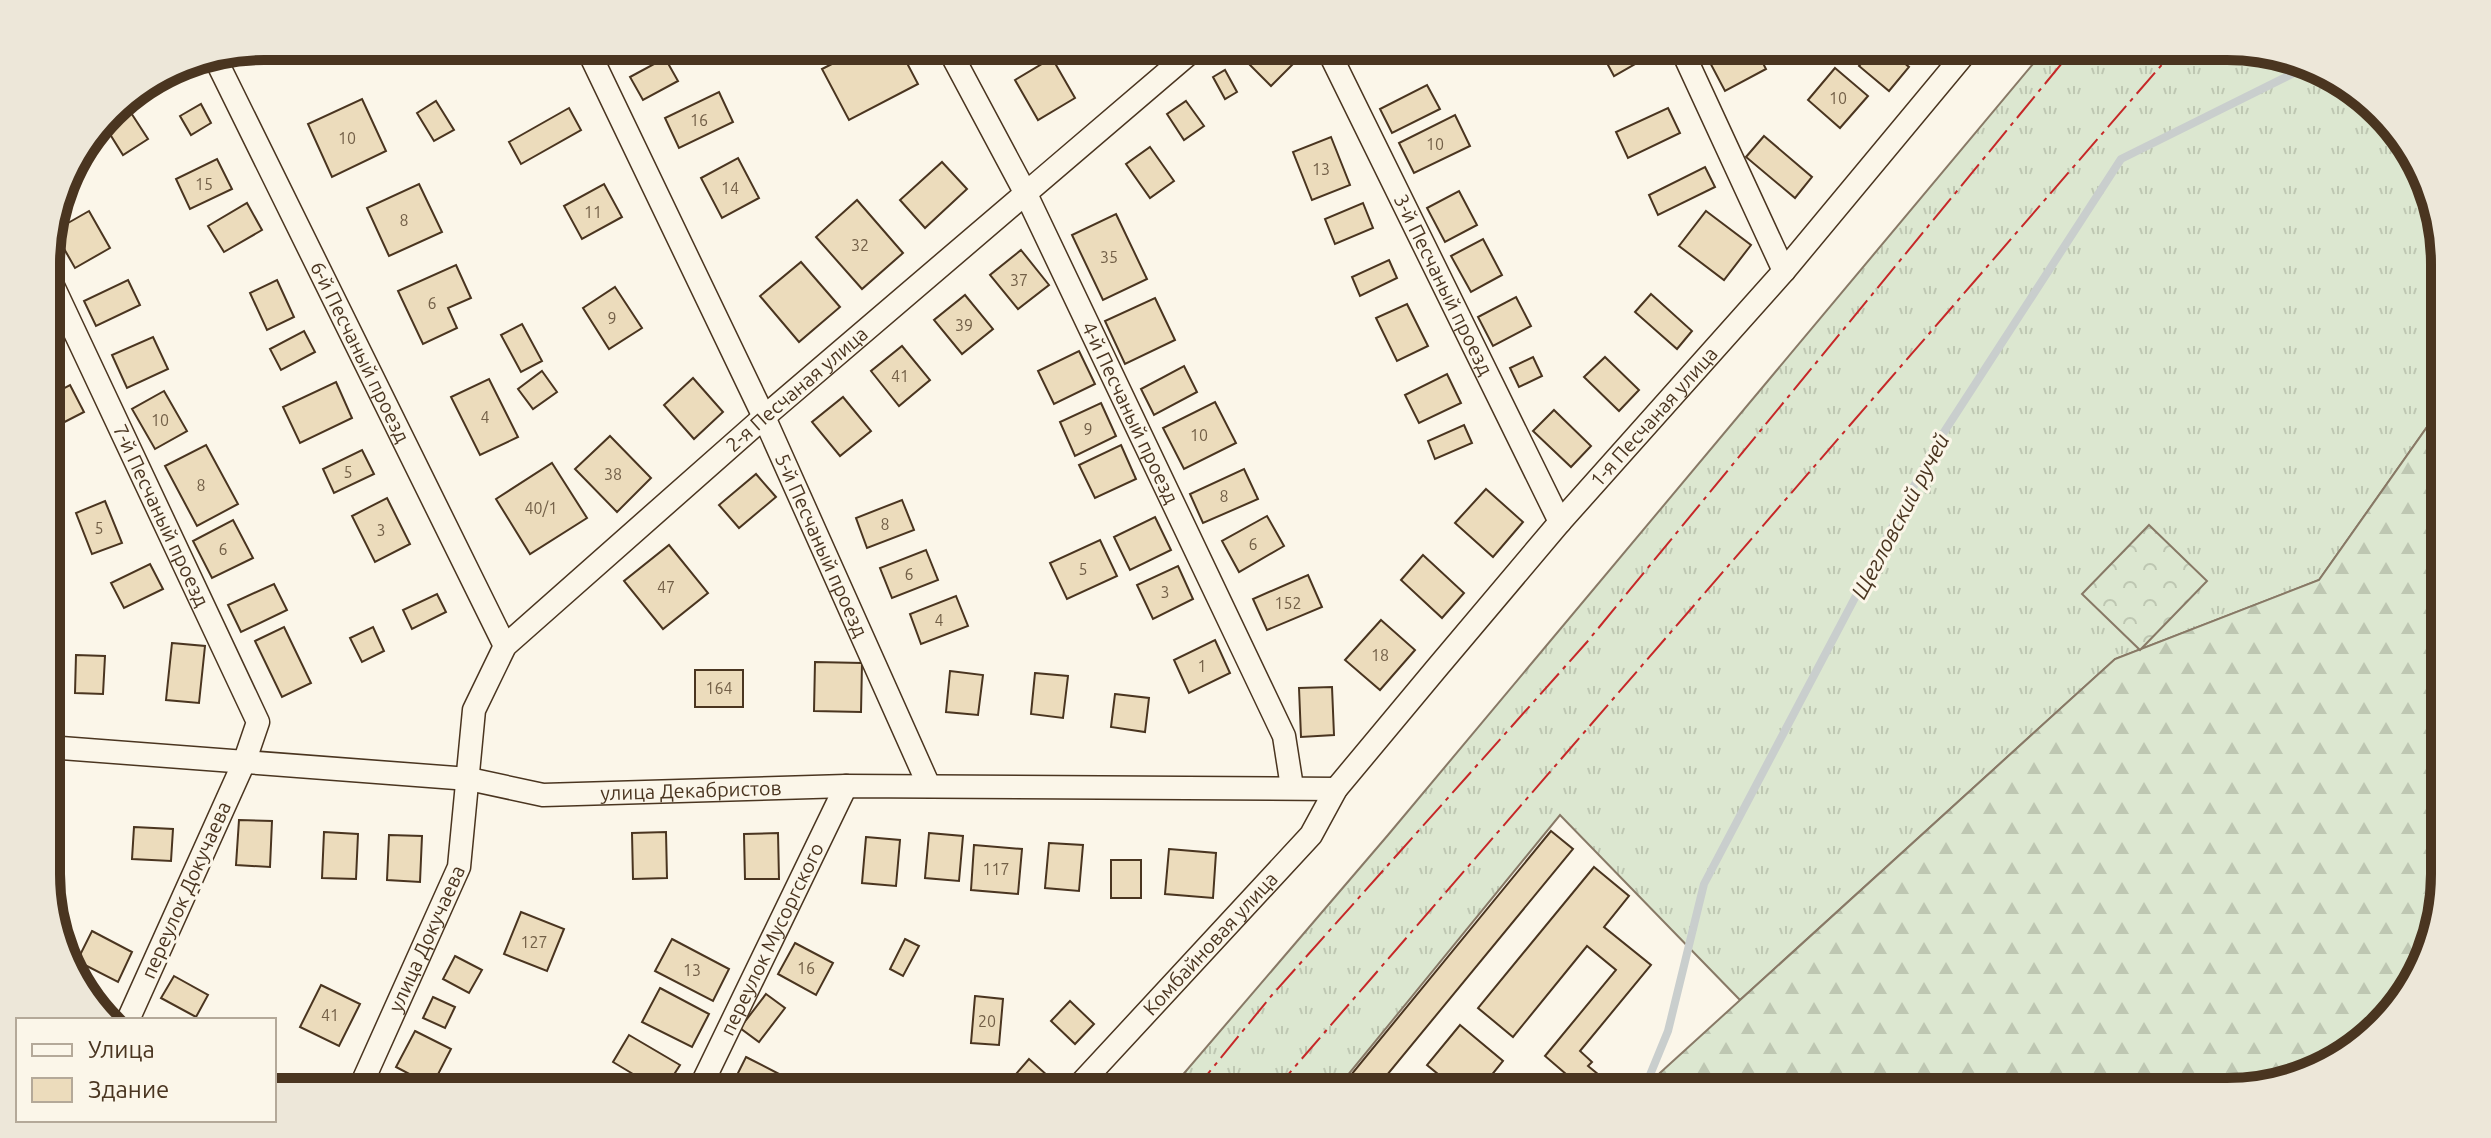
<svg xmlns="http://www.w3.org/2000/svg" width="2491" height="1138" font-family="Ubuntu,sans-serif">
  <defs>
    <pattern id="grass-tufts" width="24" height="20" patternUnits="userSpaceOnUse" patternTransform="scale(2)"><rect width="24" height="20" fill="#dce7d0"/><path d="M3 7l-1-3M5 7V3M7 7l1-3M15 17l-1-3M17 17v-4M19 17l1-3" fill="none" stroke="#bec7b2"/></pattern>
    <pattern id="forest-firs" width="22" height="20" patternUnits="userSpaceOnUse" patternTransform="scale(2)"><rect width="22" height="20" fill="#dce7d0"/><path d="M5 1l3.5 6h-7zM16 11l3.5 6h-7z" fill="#bec7b2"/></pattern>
    <pattern id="park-crowns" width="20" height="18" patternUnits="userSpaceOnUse" patternTransform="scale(2)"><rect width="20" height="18" fill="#dce7d0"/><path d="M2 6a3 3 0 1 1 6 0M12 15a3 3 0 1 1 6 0" fill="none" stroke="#bec7b2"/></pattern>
  </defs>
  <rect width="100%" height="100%" fill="#fbf6e9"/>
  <path fill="url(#grass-tufts)" stroke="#887966" stroke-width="2" d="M2048,46H2227L2311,63L2400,132L2443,236L2444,403L2319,580L2115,659L1740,1000L1560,815L1334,1092H1168L1388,835Z"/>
  <path fill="url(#forest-firs)" stroke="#887966" stroke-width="2" d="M2444,403L2445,875L2428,958L2349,1055L2241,1092H1639L2115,659L2319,580Z"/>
  <path fill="url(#park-crowns)" stroke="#887966" stroke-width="2" d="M2149,525L2207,581L2140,650L2082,594Z"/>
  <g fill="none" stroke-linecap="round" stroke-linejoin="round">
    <path stroke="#c9cecd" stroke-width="8" d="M1643,1092L1668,1031L1704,884L1935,446L2121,159L2312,64"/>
  </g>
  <g fill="#ecdcbc" stroke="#4a3520" stroke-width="2">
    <path d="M630,46H658L636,58Z"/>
    <path d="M867,46H898L918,84L849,120L822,69Z"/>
    <path d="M1255,46H1285L1298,59L1271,86L1243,58Z"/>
    <path d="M1613,46H1644L1649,56L1614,76L1601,52Z"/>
    <path d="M1723,46H1754L1766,69L1725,91L1706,55Z"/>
    <path d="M1876,46H1884L1909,67L1889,91L1859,66Z"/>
    <path d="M665,58L678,81L643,100L630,77Z"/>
    <path d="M1052,58L1075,98L1038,120L1015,80Z"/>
    <path d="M1835,68L1868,96L1840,128L1808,100Z"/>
    <path d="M1225,70L1237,92L1225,99L1213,77Z"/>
    <path d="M1427,85L1440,109L1392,133L1380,109Z"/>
    <path d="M719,92L733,122L679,148L665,118Z"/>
    <path d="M122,99L148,139L123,155L103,123Z"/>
    <path d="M362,99L386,151L332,177L308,124Z"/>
    <path d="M436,101L454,130L434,141L417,113Z"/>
    <path d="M1186,101L1204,126L1184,140L1167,114Z"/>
    <path d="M201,104L211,123L191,135L180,116Z"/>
    <path d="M569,108L581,130L521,164L509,142Z"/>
    <path d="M1668,108L1680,133L1628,158L1616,132Z"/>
    <path d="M1455,115L1470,146L1414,173L1399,143Z"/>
    <path d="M1764,136L1812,177L1795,198L1746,157Z"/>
    <path d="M1331,137L1350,185L1312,200L1293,152Z"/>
    <path d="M1150,147L1174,181L1150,198L1126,164Z"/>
    <path d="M738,158L759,198L722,218L701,178Z"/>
    <path d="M217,159L232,189L190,209L176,179Z"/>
    <path d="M942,162L967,189L925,228L900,200Z"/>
    <path d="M1705,167L1715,187L1658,215L1649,195Z"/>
    <path d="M419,184L442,232L389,256L367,208Z"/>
    <path d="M604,184L622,217L582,239L564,206Z"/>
    <path d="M1459,191L1477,225L1445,242L1427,208Z"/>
    <path d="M857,200L903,253L862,289L816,237Z"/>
    <path d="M247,203L262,230L224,252L208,226Z"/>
    <path d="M1363,203L1373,228L1335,244L1325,219Z"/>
    <path d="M89,211L110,248L75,268L54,231Z"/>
    <path d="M1706,211L1751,245L1724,280L1679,246Z"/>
    <path d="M1116,214L1147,279L1103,300L1072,235Z"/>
    <path d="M1483,239L1502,275L1471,292L1451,256Z"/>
    <path d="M1021,250L1049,285L1018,309L990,275Z"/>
    <path d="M1389,260L1397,278L1360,296L1352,277Z"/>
    <path d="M801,262L840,307L799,342L760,296Z"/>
    <path d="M456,265L471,298L448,308L457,328L423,344L398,291Z"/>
    <path d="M128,280L140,305L96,326L84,301Z"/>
    <path d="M277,280L294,317L267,330L250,293Z"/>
    <path d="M615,287L642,328L609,349L583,308Z"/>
    <path d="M1651,294L1692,331L1677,349L1635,312Z"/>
    <path d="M965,295L993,329L962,354L934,320Z"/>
    <path d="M1516,297L1531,326L1493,346L1478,317Z"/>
    <path d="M1155,298L1175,340L1125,364L1105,321Z"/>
    <path d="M1407,304L1428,346L1397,361L1376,318Z"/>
    <path d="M522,324L542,361L521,372L501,335Z"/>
    <path d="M304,331L315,352L281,370L270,349Z"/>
    <path d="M153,337L168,369L127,388L112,355Z"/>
    <path d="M902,346L930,380L899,406L871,371Z"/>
    <path d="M1079,351L1095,384L1054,404L1038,371Z"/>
    <path d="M1533,357L1542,376L1519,387L1510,368Z"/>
    <path d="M1605,357L1639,390L1619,411L1584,377Z"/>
    <path d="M1184,366L1197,392L1154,415L1141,389Z"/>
    <path d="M542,371L557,392L533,409L518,389Z"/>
    <path d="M1447,374L1461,403L1419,423L1405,395Z"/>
    <path d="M693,378L723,412L694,439L664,405Z"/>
    <path d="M489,379L518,437L480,455L451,397Z"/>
    <path d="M336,382L352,418L300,443L283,407Z"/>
    <path d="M70,385L84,412L47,431V397Z"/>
    <path d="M164,391L187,431L155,449L132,409Z"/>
    <path d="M843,397L871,431L840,456L812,422Z"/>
    <path d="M1215,402L1236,443L1184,469L1163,428Z"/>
    <path d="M1101,403L1116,436L1075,456L1060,422Z"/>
    <path d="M1554,410L1591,446L1571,467L1533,431Z"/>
    <path d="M1464,425L1472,443L1435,459L1428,441Z"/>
    <path d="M610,436L651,478L617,512L575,469Z"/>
    <path d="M206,445L238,504L197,526L165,466Z"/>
    <path d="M1121,445L1136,479L1095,498L1079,465Z"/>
    <path d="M362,450L374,474L334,493L323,469Z"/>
    <path d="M552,463L587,518L530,554L496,499Z"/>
    <path d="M1244,469L1258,499L1203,523L1190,494Z"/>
    <path d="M756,474L776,497L739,528L719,505Z"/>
    <path d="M1486,489L1523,522L1493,557L1455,523Z"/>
    <path d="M387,498L410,544L375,562L352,516Z"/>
    <path d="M902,500L914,530L867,548L856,518Z"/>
    <path d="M105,501L122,543L92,554L76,513Z"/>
    <path d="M1267,516L1284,546L1239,572L1222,541Z"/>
    <path d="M1155,517L1171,550L1130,570L1114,537Z"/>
    <path d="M233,520L253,558L212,578L193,541Z"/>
    <path d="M1100,540L1117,576L1067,599L1050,563Z"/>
    <path d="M669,545L708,593L663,629L624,581Z"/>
    <path d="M926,550L938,580L892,598L880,568Z"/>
    <path d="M1423,555L1464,593L1442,618L1401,580Z"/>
    <path d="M150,564L163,589L124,608L111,583Z"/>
    <path d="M1178,566L1193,599L1153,619L1137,585Z"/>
    <path d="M1308,575L1322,607L1267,630L1253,599Z"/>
    <path d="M274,584L287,610L241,632L228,605Z"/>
    <path d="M437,594L446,612L412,629L403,610Z"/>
    <path d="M956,596L968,626L921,644L910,614Z"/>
    <path d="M1381,620L1415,650L1380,690L1345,660Z"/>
    <path d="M284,627L311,683L282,697L255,641Z"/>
    <path d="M373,627L384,651L362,662L350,638Z"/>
    <path d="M1215,640L1230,673L1189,693L1174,660Z"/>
    <path d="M172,643L205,646L199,703L166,700Z"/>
    <path d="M76,655L105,656L103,694L75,693Z"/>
    <path d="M815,662L862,663L861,712L814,711Z"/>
    <rect x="695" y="670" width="48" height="37"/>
    <path d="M950,671L983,675L978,715L946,712Z"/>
    <path d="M1035,673L1068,676L1063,718L1031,714Z"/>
    <path d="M1332,687L1334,735L1301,737L1299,688Z"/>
    <path d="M1115,694L1149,698L1145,732L1111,727Z"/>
    <path d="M239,820L272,821L270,867L236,865Z"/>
    <path d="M134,827L173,829L171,861L132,859Z"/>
    <path d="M1551,831L1573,849L1373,1092H1337Z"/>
    <path d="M324,832L358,834L356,879L322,878Z"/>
    <path d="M666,832L667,878L633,879L632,833Z"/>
    <path d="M778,833L779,879H745L744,834Z"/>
    <path d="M929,833L963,836L959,881L925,878Z"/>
    <path d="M389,835L422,836L420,882L387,880Z"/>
    <path d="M48,837H55L59,881L48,883Z"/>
    <path d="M866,837L900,840L896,886L862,883Z"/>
    <path d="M1049,843L1083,845L1079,891L1045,888Z"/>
    <path d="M974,845L1022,849L1018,894L971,890Z"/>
    <path d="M1169,849L1216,853L1213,898L1165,894Z"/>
    <rect x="1111" y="860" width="30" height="38"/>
    <path d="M1594,867L1629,896L1604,927L1651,965L1580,1051L1592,1062L1588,1066L1599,1075L1586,1092H1580L1571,1085L1574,1081L1545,1056L1616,970L1587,946L1513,1037L1478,1008Z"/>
    <path d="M521,912L564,929L547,971L504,954Z"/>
    <path d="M92,931L132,952L118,982L77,961Z"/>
    <path d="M672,939L729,969L713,1001L655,971Z"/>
    <path d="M905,939L919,946L903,976L890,969Z"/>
    <path d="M795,943L833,963L816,995L778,974Z"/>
    <path d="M455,956L482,970L469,993L443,979Z"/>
    <path d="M174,976L208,995L196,1017L161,998Z"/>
    <path d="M321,985L360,1004L339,1046L300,1027Z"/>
    <path d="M660,988L709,1014L692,1047L642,1022Z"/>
    <path d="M766,994L785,1008L759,1042L740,1028Z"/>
    <path d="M975,996L1003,999L999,1045L971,1043Z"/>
    <path d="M433,997L455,1007L445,1028L423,1018Z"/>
    <path d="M1070,1001L1094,1024L1075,1044L1051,1021Z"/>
    <path d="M1460,1025L1503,1061L1478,1092H1460L1427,1065Z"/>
    <path d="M415,1031L451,1049L432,1086L396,1067Z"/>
    <path d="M629,1035L680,1065L663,1092L613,1062Z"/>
    <path d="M746,1057L783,1076L775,1092H754L734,1081Z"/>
    <path d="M1029,1059L1048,1076L1034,1092H1022L1010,1081Z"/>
    <path d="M397,1081L422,1092H392Z"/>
    <path d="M1532,1081L1544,1092H1523Z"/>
  </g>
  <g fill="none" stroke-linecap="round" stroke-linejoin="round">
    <defs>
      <g id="street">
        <path id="s1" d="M586,46L764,417L929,786"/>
        <path id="s2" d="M947,46L1025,192L1284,736L1292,787"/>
        <path id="s3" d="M1326,46L1560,522"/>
        <path d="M1680,46L1784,271"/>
        <path id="s4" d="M214,56L505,646"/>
        <path id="s5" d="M47,273L258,722L245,760L128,1020"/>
        <path id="s6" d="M48,747L469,779L543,795L846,786L1336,789"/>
        <path id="s7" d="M358,1092L459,867L474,710L505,646L764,417L1198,46"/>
        <path id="s8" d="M698,1092L846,786"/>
        <path id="s9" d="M1073,1092L1311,835L1336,789L1436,669L1560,522L1784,271L1971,46"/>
      </g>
    </defs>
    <use href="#street" stroke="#4a3520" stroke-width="25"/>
    <use href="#street" stroke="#fbf6e9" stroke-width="22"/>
    <g stroke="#c62828" stroke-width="2" stroke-dasharray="28 6 4 6" stroke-linecap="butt">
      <path d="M1193,1092L1272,995L1587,642L2076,46"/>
      <path d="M1273,1092L2178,46"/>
    </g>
  </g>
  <g text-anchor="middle" stroke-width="6" stroke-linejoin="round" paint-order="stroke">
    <g font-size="16" fill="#725f47">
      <text x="1838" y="104">10</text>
      <text x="699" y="126">16</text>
      <text x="347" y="144">10</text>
      <text x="1435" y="150">10</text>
      <text x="1321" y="175">13</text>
      <text x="204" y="190">15</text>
      <text x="730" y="194">14</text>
      <text x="593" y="218">11</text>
      <text x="404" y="226">8</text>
      <text x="860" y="251">32</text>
      <text x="1109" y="263">35</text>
      <text x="1019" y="286">37</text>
      <text x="432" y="309">6</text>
      <text x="612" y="324">9</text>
      <text x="964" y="331">39</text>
      <text x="900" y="382">41</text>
      <text x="485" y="423">4</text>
      <text x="160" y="426">10</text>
      <text x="1088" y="435">9</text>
      <text x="1199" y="441">10</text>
      <text x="348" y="478">5</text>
      <text x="613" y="480">38</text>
      <text x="201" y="491">8</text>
      <text x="1224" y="502">8</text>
      <text x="541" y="514">40/1</text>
      <text x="885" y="530">8</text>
      <text x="99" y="534">5</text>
      <text x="381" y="536">3</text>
      <text x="1253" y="550">6</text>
      <text x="223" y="555">6</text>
      <text x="1083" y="575">5</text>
      <text x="909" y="580">6</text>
      <text x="666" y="593">47</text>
      <text x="1165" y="598">3</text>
      <text x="1288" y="609">152</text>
      <text x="939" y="626">4</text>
      <text x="1380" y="661">18</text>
      <text x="1202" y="672">1</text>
      <text x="719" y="694">164</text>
      <text x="996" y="875">117</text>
      <text x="534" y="948">127</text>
      <text x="806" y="974">16</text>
      <text x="692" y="976">13</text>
      <text x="330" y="1021">41</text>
      <text x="987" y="1027">20</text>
    </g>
    <g font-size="20" fill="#4a3520" stroke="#fbf6e9">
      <text dy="7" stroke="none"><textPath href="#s3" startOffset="266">3-й Песчаный проезд</textPath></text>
      <text dy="7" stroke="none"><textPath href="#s4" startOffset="330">6-й Песчаный проезд</textPath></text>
      <text dy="7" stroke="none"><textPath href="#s7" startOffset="864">2-я Песчаная улица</textPath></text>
      <text dy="7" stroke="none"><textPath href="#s2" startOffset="410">4-й Песчаный проезд</textPath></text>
      <text dy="7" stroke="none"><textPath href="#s9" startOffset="892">1-я Песчаная улица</textPath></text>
      <text dy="7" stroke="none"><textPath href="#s5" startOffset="268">7-й Песчаный проезд</textPath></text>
      <text dy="7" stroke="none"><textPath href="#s1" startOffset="552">5-й Песчаный проезд</textPath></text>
      <text dy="7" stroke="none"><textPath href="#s6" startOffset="646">улица Декабристов</textPath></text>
      <text transform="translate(186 890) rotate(-66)" y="7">переулок Докучаева</text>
      <text dy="7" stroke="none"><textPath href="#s7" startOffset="168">улица Докучаева</textPath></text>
      <text dy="7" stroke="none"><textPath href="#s8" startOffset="170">переулок Мусоргского</textPath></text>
      <text dy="7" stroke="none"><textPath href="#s9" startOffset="202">Комбайновая улица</textPath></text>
    </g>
    <g font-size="22" font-style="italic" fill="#4a3520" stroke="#fbf6e9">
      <text transform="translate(1900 516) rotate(-62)" y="8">Щегловский ручей</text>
    </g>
  </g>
  <path d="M0 0H2491V1138H0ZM264 60H2227A204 204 0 0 1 2431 264V874A204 204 0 0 1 2227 1078H264A204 204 0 0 1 60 874V264A204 204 0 0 1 264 60Z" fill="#ede7d9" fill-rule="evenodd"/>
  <path fill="none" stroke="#4a3520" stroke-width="10" d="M264 60H2227A204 204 0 0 1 2431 264V874A204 204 0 0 1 2227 1078H264A204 204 0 0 1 60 874V264A204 204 0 0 1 264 60Z"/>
  <rect x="16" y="1018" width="260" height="104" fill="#fbf6e9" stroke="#b4a999" stroke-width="2"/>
  <rect x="32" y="1044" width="40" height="12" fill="#fbf6e9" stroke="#b4a999" stroke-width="2"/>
  <text x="88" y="1058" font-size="24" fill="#4a3520">Улица</text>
  <rect x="32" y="1078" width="40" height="24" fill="#ecdcbc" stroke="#b4a999" stroke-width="2"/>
  <text x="88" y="1098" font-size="24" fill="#4a3520">Здание</text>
</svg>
